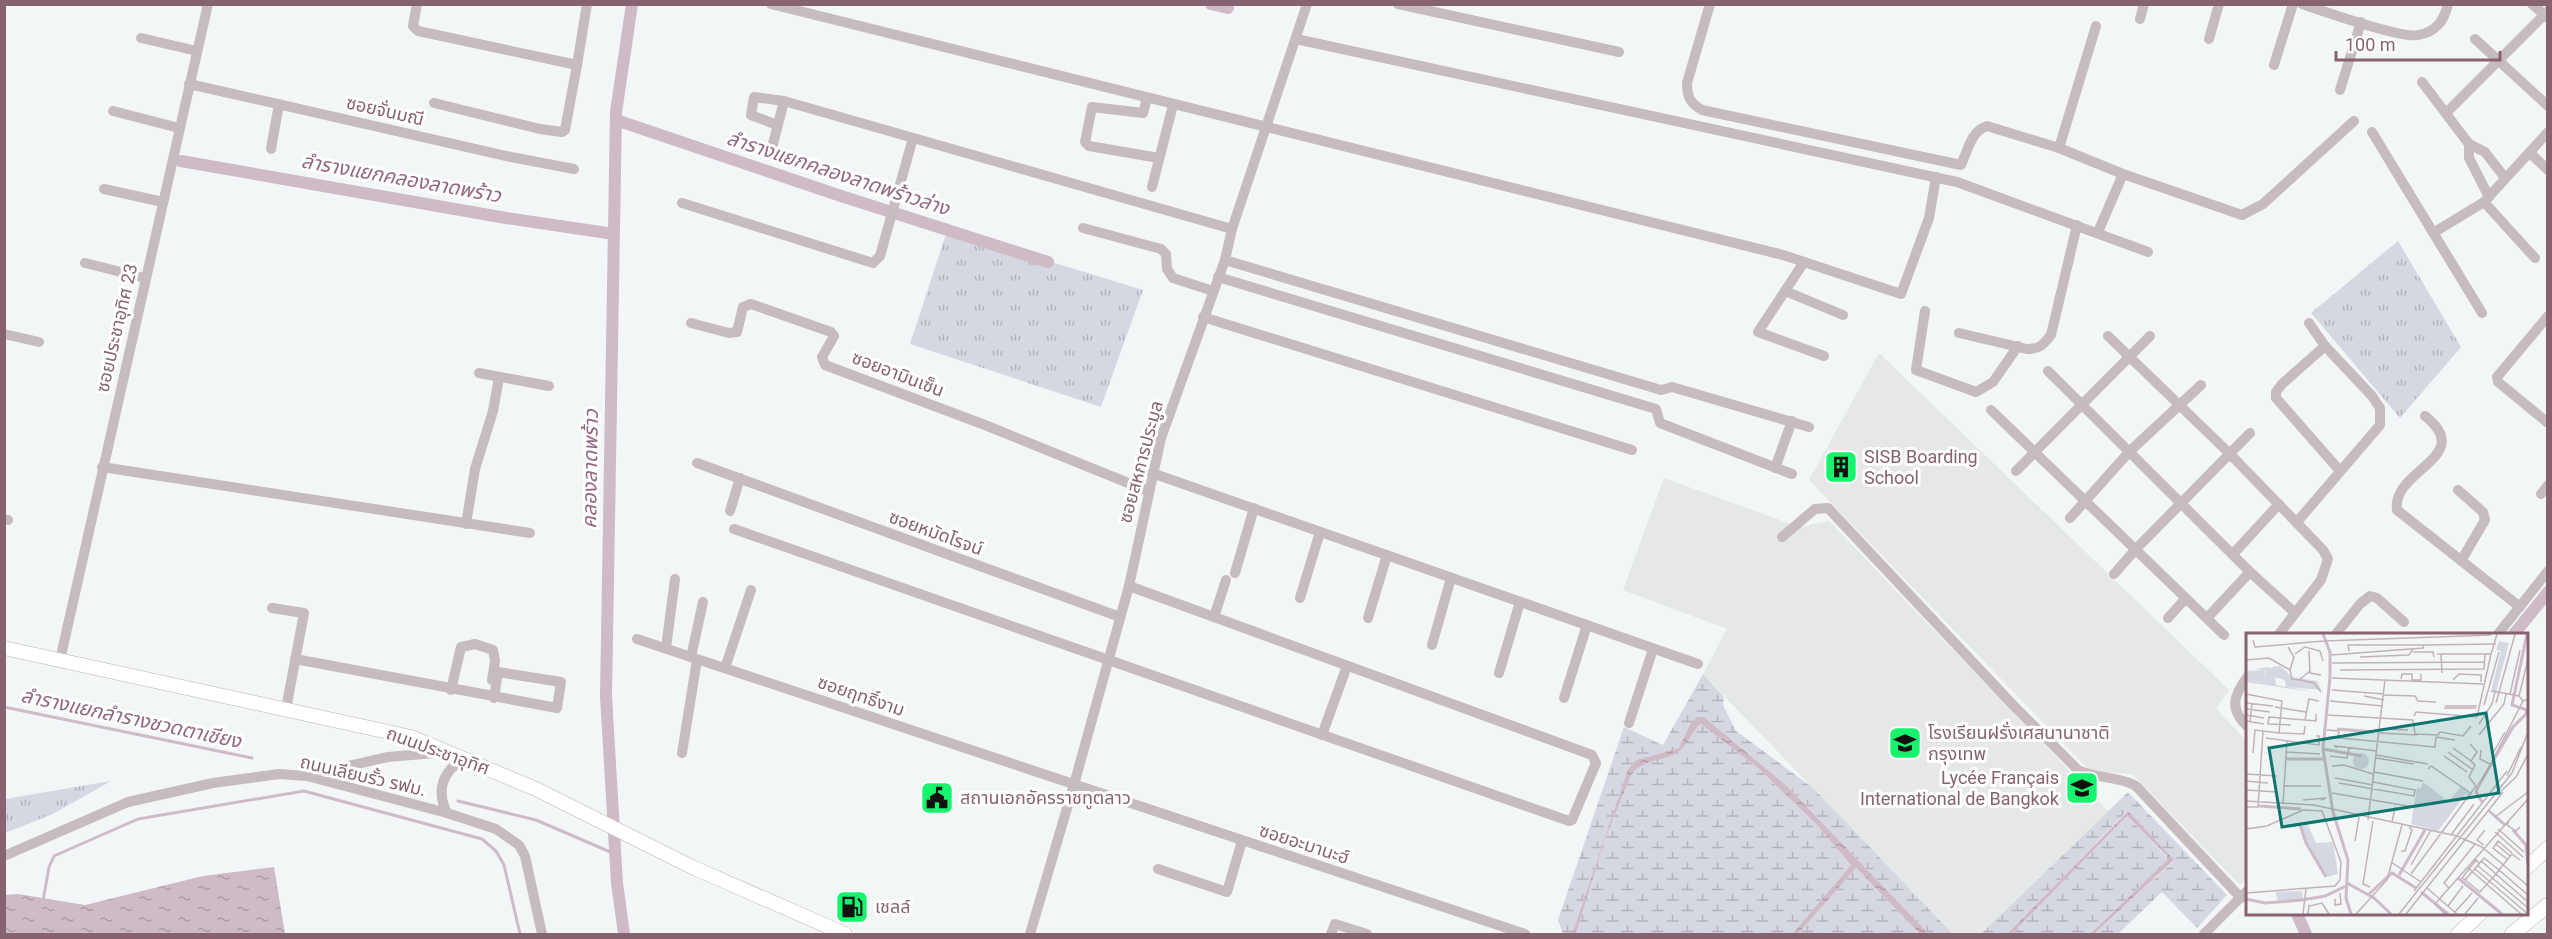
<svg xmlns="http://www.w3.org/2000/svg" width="2552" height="939" font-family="Roboto,'Noto Sans Thai',sans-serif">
  <defs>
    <pattern id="grass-tufts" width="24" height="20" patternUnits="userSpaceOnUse" patternTransform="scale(1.5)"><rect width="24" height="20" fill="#d6d8e1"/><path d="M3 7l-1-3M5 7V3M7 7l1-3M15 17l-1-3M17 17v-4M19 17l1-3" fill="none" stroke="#b3b3bb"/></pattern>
    <pattern id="wetland-marsh" width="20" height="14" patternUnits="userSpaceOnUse" patternTransform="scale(1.5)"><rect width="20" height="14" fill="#d6d8e1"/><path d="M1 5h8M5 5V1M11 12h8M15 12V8" fill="none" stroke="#b3b3bb"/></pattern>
    <pattern id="water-ripples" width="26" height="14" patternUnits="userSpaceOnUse" patternTransform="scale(1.5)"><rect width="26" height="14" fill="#cebbc6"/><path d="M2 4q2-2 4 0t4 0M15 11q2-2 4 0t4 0" fill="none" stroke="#ad9ba5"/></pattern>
  </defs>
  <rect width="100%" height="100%" fill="#f2f6f7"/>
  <g fill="#e6e7e7">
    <path d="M1879,353L2229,690L2216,708L2247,742L2248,876L2240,885L2132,774L2090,771L1809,480Z"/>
    <path d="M1664,478L1799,527L1829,521L2108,811L1981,934H1953L1703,674L1727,629L1623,590Z"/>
  </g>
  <g fill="url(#grass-tufts)">
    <path d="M946,234L1047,265L1055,263L1143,290L1101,407L910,344Z"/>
    <path d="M2398,241L2461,347L2400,418L2311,313Z"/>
    <path d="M111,781L53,814L5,833V799Z"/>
  </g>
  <g fill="url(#wetland-marsh)">
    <path d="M1703,674L1724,697L1723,705L1736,731L1813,788L1953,934H1929L1787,786L1704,717L1690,724L1679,748L1636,760L1628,769L1572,934H1563L1558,920L1624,727L1663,745Z"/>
    <path d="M1701,724L1758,768L1816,824L1851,865L1792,934H1576L1604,842L1631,775C1643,759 1659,762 1674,753C1686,745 1691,733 1701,724Z"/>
    <path d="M2128,792L2227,895L2197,928L2162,892L2118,934H2094L2174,861L2127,811L2007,934H1981Z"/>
    <path d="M2127,816L2167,857V860L2090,934H2012Z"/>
    <path d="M1856,868L1920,934H1798Z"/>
  </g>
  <g fill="url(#water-ripples)">
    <path d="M1697,717H1704L1787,786L1929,934H1920L1856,868L1798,934H1792L1851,865L1816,824L1758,768L1701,724C1692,731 1689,742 1681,750C1666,763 1646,756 1631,775L1604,842L1576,934H1572L1628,769L1636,760L1679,748L1690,724Z"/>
    <path d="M2128,811L2174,860L2094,934H2090L2167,860V856L2127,816L2012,934H2007Z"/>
    <path d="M274,867L285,934H5V895L18,894L85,905L203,876Z"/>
  </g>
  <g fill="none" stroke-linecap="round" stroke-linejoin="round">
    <g stroke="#cebbc6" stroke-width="3">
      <path d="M4,707L252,758"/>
      <path d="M458,801L536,820L615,854"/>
      <path d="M43,901L49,867L54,856L138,819L304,791L482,839L496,851L504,865L520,934"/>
    </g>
    <g stroke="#cebbc6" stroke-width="12">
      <path d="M1211,4L1228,8"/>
      <path d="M616,120L841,196L1048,262"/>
      <path d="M181,161L506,218L614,234"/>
      <path d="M2514,634L2548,592"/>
      <path d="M2297,914L2306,934"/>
      <path d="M624,934L617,883L606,696L616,112L632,4"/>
    </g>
    <defs>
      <g id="major">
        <path d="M4,648L411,737L536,789L692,867L845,934"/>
        <path d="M2526,868L2548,848"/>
        <path d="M2458,934L2480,914"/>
      </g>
      <path id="highway" d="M2512,934L2548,905"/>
    </defs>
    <use href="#major" stroke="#bcb1b5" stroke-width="15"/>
    <use href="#highway" stroke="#bab1b5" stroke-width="16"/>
    <g stroke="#c6bbbf" stroke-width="10">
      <path d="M417,4L413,26L418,31L577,65L587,4"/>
      <path d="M771,4L1783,255L1901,294L1929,218L1936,177"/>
      <path d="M1398,4L1619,52"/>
      <path d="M1710,4L1687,83C1687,97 1690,103 1702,110L1961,165C1968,150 1971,131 1987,126L2059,148L2123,174L2242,215L2263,204L2354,121"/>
      <path d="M2302,4C2323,11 2402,39 2418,35C2436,32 2444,21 2448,4"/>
      <path d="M2532,4L2548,18"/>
      <path d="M2140,19L2144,4"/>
      <path d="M141,38L197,51"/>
      <path d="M1296,39L1957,182L2148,252"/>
      <path d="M2209,39L2219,4"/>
      <path d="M2475,39L2548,106"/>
      <path d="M2274,65L2293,4"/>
      <path d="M2422,82L2469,144L2485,152L2505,178"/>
      <path d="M189,84L511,157L574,169"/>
      <path d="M2340,90L2361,22"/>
      <path d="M1147,98L1143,113L1092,107L1085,142L1089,146L1159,158"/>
      <path d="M434,103L540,129L562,132L565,130L577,65"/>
      <path d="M113,111L179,128"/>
      <path d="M2446,113L2548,11"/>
      <path d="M777,125L751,115L754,97L784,101L1232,229"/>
      <path d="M2372,132L2482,313"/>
      <path d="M773,144L784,101"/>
      <path d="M2469,144V158L2489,197"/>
      <path d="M2059,148L2096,26"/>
      <path d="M271,149L279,104"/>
      <path d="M2530,153L2548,170"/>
      <path d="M1152,187L1173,105"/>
      <path d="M104,189L163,202"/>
      <path d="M2484,202L2535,258"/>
      <path d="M682,203L873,263L880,256L913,138"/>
      <path d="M1083,228L1161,249L1166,254L1167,269L1173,278L1213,291"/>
      <path d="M2098,232L2123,174"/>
      <path d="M2433,233L2484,202L2548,132"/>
      <path d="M1225,260L1661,390L1672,387L1809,427"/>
      <path d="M1804,262L1758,332L1824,356"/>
      <path d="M85,263L145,278"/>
      <path d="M1218,277L1656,409L1660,423L1792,474"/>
      <path d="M1785,291L1843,315"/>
      <path d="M1925,311L1916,370L1976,392L1993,382L2018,346"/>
      <path d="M2548,316L2497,377L2498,382L2548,423"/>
      <path d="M1203,317L1632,450"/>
      <path d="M691,323L729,333L737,332L743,307L751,304L831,332L834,336L822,357L825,365L985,425L1148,491"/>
      <path d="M1959,333L2027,349C2040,349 2043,345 2051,335L2077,225"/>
      <path d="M4,334L39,342"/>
      <path d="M2108,336L2229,453L2323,550L2328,559L2321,580L2279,634"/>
      <path d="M2325,346L2282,384L2276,392V398L2340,471"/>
      <path d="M2048,371L2250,572L2294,612"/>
      <path d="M479,373L549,386"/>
      <path d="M1991,410L2224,635"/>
      <path d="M2425,416C2477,457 2391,470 2397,510L2520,607"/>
      <path d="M697,463L1120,617"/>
      <path d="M102,467L530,533"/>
      <path d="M1775,468L1792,421"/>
      <path d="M2016,471L2150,336"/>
      <path d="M1152,473L1698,664"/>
      <path d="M2458,490L2483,512L2485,520L2461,561"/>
      <path d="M2541,494L2548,485"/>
      <path d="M730,511L740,478"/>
      <path d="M2070,518L2130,451L2201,385"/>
      <path d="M4,519L8,520"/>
      <path d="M2297,522L2380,425V408L2372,396L2325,346L2309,323"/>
      <path d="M466,524L475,469L493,411L499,378"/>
      <path d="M734,529L1569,821L1572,820L1596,763L1592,755L1129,586"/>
      <path d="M1782,537L1815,509L1828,508L2013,705L2078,770C2097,779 2119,776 2136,786L2241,898"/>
      <path d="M2234,553L2279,504"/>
      <path d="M1235,573L1254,508"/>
      <path d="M2114,574L2136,549L2250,433"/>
      <path d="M1300,598L1320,532"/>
      <path d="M272,608L304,613L286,709"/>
      <path d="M1214,617L1226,580"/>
      <path d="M1368,618L1387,555"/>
      <path d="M2168,618L2186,598"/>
      <path d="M2207,618L2250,572"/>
      <path d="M2336,634L2360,604L2370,596L2377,598L2404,622"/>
      <path d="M2498,634L2548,571"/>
      <path d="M637,639L1525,934"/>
      <path d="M1432,645L1451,578"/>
      <path d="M666,648L675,579"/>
      <path d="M691,657L703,602"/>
      <path d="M295,659L557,708L561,682L498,672L494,698"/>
      <path d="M60,660L208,4"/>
      <path d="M725,668L751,590"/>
      <path d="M1499,673L1520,602"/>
      <path d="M2248,676C2233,696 2229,709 2248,727"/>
      <path d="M451,690L461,647L475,644L493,650L495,661L492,680"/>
      <path d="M1564,698L1587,625"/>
      <path d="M1629,723L1653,649"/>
      <path d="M1322,735L1347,666"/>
      <path d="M682,753L697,660"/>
      <path d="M309,775L388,757L447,752"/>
      <path d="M447,813C436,791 442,771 464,759"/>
      <path d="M4,856L128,802L213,783L279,774L307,776L447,813L496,829L519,845L525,856L542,934"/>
      <path d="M1158,869L1227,892L1242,841"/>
      <path d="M1030,934L1075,781L1129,586L1161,438L1225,260L1232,229L1307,4"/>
      <path d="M1331,934L1335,924L1367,934"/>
      <path d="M2204,934L2248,890"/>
    </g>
    <use href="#major" stroke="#fff" stroke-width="14"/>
    <use href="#highway" stroke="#fff" stroke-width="15"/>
  </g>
  <defs>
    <symbol id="building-square" viewBox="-11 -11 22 22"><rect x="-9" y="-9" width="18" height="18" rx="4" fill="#16f36d" stroke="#fff"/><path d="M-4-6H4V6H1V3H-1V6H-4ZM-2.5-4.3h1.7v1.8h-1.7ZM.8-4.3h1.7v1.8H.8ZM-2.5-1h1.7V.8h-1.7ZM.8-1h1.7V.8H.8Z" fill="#111"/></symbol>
    <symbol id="school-square" viewBox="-11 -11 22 22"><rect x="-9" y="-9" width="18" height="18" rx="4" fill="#16f36d" stroke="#fff"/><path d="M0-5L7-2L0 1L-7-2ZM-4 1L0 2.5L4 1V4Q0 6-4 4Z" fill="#111"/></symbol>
    <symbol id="civic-square" viewBox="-11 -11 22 22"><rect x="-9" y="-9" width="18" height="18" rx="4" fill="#16f36d" stroke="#fff"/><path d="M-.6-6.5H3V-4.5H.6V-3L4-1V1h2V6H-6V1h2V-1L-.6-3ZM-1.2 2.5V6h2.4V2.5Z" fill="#111"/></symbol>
    <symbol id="fuel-square" viewBox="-11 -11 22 22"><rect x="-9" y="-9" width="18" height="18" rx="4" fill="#16f36d" stroke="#fff"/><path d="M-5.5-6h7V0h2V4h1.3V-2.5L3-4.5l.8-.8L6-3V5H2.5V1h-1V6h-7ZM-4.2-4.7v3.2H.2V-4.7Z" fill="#111"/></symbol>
  </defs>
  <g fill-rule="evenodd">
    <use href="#building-square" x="1822" y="448" width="38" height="38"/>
    <use href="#school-square" x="1886" y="724" width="38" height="38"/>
    <use href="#school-square" x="2063" y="769" width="38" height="38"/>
    <use href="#civic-square" x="918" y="779" width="38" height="38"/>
    <use href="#fuel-square" x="833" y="888" width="38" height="38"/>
  </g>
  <g text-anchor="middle" stroke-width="6" stroke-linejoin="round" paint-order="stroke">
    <g font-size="18" fill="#876271" stroke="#fff">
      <text transform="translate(385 111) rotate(13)" y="6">ซอยจั่นมณี</text>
      <text transform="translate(117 328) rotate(-77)" y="6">ซอยประชาอุทิศ 23</text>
      <text transform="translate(898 374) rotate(21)" y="6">ซอยอามินเซ็น</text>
      <text transform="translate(1141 462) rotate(-75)" y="6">ซอยสหการประมูล</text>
      <text transform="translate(936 533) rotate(20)" y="6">ซอยหมัดโรจน์</text>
      <text transform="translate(861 696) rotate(19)" y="6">ซอยฤทธิ์งาม</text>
      <text transform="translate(438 751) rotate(20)" y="6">ถนนประชาอุทิศ</text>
      <text transform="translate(363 776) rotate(13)" y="6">ถนนเลียบรั้ว รฟม.</text>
      <text transform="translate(1304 844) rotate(18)" y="6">ซอยอะมานะฮ์</text>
    </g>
    <g font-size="18" fill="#876271" stroke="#fff" text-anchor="start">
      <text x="1864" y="463">SISB Boarding<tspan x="1864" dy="21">School</tspan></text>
      <text x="1928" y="739">โรงเรียนฝรั่งเศสนานาชาติ<tspan x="1928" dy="21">กรุงเทพ</tspan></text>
      <text x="2059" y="784" text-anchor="end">Lycée Français<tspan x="2059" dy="21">International de Bangkok</tspan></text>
      <text x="960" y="804">สถานเอกอัครราชทูตลาว</text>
      <text x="875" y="913">เชลล์</text>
    </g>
    <g font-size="20" font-style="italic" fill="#926780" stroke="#fff">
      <text transform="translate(838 173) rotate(18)" y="7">ลำรางแยกคลองลาดพร้าวล่าง</text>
      <text transform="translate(401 178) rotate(10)" y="7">ลำรางแยกคลองลาดพร้าว</text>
      <text transform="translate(590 469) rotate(-89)" y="7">คลองลาดพร้าว</text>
      <text transform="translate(131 718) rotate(12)" y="7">ลำรางแยกลำรางชวดตาเชียง</text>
    </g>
  </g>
  <g transform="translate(2246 633)">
    <rect width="282" height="282" fill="#f2f6f7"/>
    <path d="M34,33L46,44L71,48L75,57L40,54L39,47L28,44L25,34ZM19,37L20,50L1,46L0,38ZM107 128a8 8 0 1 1 16 0a8 8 0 1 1-16 0ZM62,192L70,210L87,209L92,241L80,244L59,209L54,193ZM56,258L57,266L32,268L30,262V259Z" fill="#d6d8e1"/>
    <path d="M253,8L263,10L250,59L245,58L255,18L250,17ZM22,34L28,37L30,52L73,60L0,49L1,46L19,50L20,37L8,36Z" fill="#d6d8e1"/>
    <path d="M177,149L203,169L215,153L225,161L219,162L192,198L165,191L171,155H175Z" fill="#d6d8e1"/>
    <path fill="none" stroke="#cebbc6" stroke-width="3" d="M77,1L84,19V44L77,116L87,179L102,227L100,265L105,281M91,96L128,99M77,116L116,123M41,126H78M236,169L230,159L233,152L267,94L280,81L281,77L266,72L281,1M13,173L55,176M242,177L259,192M54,192L60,210L80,244M267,197L280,212L282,232M153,242L179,197M212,245L256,281M101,250L128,265L145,281M175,259L202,281M122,262L146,240L170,255M0,266L19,270L56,267L79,263L100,253"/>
    <path fill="none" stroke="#c1b2b9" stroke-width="1.5" d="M7,7L9,14L78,8L245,2M178,12L250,11M63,18L64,40L75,42M167,19H187L188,24M49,21L59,14L74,18L77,28M191,21H245L251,1M195,21L196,40M85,22L177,15L178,12H102L103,18M114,24L163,22L167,16M0,27L23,25L44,37L48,24L42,14M86,30L239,29M44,37L46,46L53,47L64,38M94,37L238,36L239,21M86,45L237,51M155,46L156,41H166V47H175V41M54,47L68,50L75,59M207,47L213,41L235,42V49M86,57L138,61M247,58L273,63M0,61L36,68L33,100L17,98L12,174H0M264,61L274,17M138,62L169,63L172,68L190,69M118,63L138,67M84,68L137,73M277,68L273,63L282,26M0,70L27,73M250,70L269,1M238,72L253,19M199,73H231M29,74L60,79M198,75H230M0,76L24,79M0,82L18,85M82,82L167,87L169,101L192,102L194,99L217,103L225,93M168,83L170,79L231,84L245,21M59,87L70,88V81M0,88L18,91M4,89L6,71M233,91L246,71L249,59L245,58M45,92L22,91L23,84L59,87L63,66L73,68M135,96L162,97M81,97L93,98L92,105M33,100L58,101L59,93M134,100L171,102M233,102L258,71L260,61M83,104L189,114L190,104M190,104L209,107M20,105L73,112V103H70M224,111L231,119L225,128M91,115L89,113L131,118M207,115L225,128M235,117L234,126L246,132M40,119L74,121M202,119L226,136M7,120L9,97L17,98M130,122L182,131M246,122L259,99M84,123L101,125L103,115M198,123L221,139M130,125L168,131M86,133L98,132L127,141M182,136L185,133L226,161M128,139L177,148M0,141L31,143M261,143L275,114M89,145L127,152M0,148L22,150M236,148L277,68L282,66M93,150L168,163L169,157L127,149M38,153H75M0,157L31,159M255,158L270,144L282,121M86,160L167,174M57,167L80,165L75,167M0,168L68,172L211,203L236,214L282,253M37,170L41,107M249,184L282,159M122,187L139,47M263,188L261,192L270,198L274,194M146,189L149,175L153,176M0,196L21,193L57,177L76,178L95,229L94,247L89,253L0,260M252,196L278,219M249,199L277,224M205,202L228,171M109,208L113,184M250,211L264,223M238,212L231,207L239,197M155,218H159L166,197L163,193M261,226L247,215L252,208L266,220M274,227L266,221L257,232L253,237L250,241L234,259L219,247L238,225L253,237L282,262M235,228L282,269M145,229L175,249M165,232L185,197M231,232L282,275M222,235L275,281M229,236L282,281M165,241L230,153L223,144L229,132L225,128M219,247L216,245L230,227L233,230M124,254L117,251L127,188M181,255L211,281M203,255L198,250L229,211M168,258L261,138M89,266V272L95,271L94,260M202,273L217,253M209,279L226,260M57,281L60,256M62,281L63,273L76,270L83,281M110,281L141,247L156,192M153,281L266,140L282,99M160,281L257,159M199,281L189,271L282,166M219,281L232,265"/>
    <path fill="#0f766e" fill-opacity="0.15" stroke="#0f766e" stroke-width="3" d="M240,80L253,160L36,194L23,115Z"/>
    <rect width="282" height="282" fill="none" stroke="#876271" stroke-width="3"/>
  </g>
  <rect width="2552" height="939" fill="none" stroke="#876271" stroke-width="12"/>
  <path d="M2336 51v9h164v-9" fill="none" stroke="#876271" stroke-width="3"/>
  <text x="2345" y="51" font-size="18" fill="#876271" stroke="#ffffff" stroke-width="4.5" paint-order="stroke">100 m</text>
</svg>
